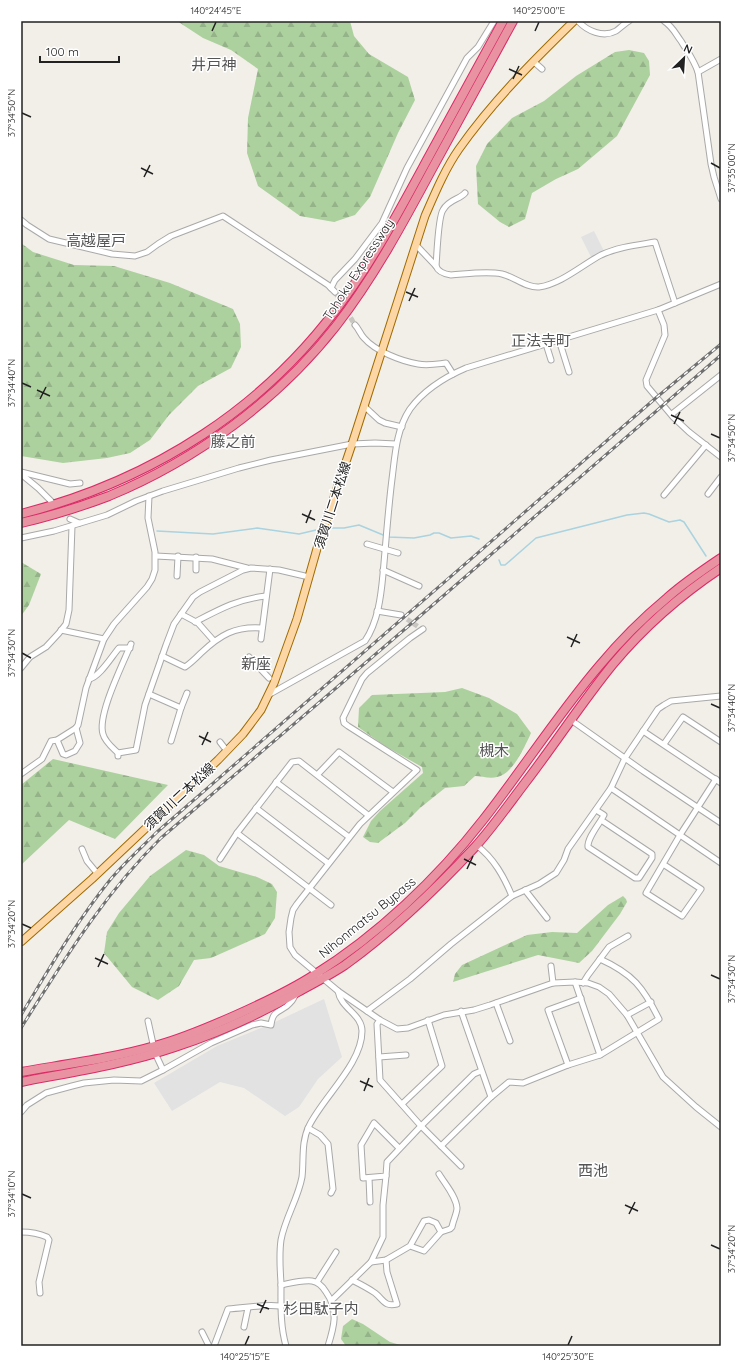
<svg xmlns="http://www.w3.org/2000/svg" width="742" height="1367" font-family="Quicksand,'Noto Sans JP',sans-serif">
  <defs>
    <pattern id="forest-firs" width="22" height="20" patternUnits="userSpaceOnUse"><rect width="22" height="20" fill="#add19e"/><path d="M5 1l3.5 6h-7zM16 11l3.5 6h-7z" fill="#95b388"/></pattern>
  </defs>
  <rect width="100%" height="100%" fill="#f2efe9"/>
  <g fill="url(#forest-firs)">
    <path d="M177,21H350L354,36L369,54L408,77L415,100L398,133L370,197L355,215L334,222L300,216L258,186L247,153L248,118L258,69L231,50L203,38Z"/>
    <path d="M629,50L644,53L649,61L650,75L617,136L578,169L556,179L532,193L525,219L509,227L500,222L478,204L476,166L487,144L512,118L544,101L576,76L615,52Z"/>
    <path d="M21,243L33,252L74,265L114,266L170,283L233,309L240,324L241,347L231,368L198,386L169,415L150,440L130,453L107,458L63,463L21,456Z"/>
    <path d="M21,562L41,574L29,605L21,616Z"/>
    <path d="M462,688L489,698L517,714L531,733C525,746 513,774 497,777C490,779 481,776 475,776L464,786L445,788L420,808L405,823L378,843L370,842L363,837L371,821L380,811L423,773L422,767L385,746L358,727L359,708L372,695L445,692Z"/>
    <path d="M53,759L168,785L115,839L69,820L21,865V785Z"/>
    <path d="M186,850L204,855L219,866L257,877L272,884L277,892L275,918L265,934L211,958L194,960L179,986L158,1000L132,987L104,953L107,932L119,913L150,876Z"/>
    <path d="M623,896L626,899L627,902L620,914L592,951L579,963L538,955L453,982L455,974L462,965L527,935L552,932L577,933L608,905Z"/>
    <path d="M352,1319L363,1324L390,1342L404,1346H346L341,1339L343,1326Z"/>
  </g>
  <g fill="#e2e2e2">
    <path d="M594,231L604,251L591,257L581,237Z"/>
    <path d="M324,999L342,1057L318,1079L299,1107L285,1116L244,1088L220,1082L172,1111L154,1083L217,1046L273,1023Z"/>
  </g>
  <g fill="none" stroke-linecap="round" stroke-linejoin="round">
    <g stroke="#aad3df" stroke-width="1.5">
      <path d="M332,528H344L359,525L388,537L414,538L430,535L434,533H439L451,538L471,536L479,539"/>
      <path d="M157,531L213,534L257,528L299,534L316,530"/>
      <path d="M499,560L501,565H505L536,538L627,515L644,513L649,514L669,522L680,520L684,522L706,556"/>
    </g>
    <g stroke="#c8c6c1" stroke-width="5" stroke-dasharray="5 2.5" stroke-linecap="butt">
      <path d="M335,292L355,325"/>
      <path d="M401,615L420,628"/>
    </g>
    <defs>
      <g id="minor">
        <path d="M578,21C587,31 603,38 616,31C620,28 624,24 629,21"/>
        <path d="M664,21C673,27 675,33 681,41C688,53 693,58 698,72L711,164L714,177L721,199"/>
        <path d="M534,62L542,69"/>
        <path d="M698,72L721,59"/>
        <path d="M21,220L27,225L49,239L112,254L135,256L147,252L158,244L171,236L223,216L328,285L335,292"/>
        <path d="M416,245L436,266C438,272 444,274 451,275C467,274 486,271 502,274C515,277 526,288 539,287C561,284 582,265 601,255C618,247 637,245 655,242L675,303"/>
        <path d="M436,266C437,255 438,217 443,210C449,199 459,200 465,193"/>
        <path d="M331,288L335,280L355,259L382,223L407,168L467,58L478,47L494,21"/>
        <path d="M658,310L664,325L665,335L646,380L647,386L673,417L689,432L721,457"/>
        <path d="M355,325C359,329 360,334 364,338C375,351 401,361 418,364C427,366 437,364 446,363L453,374"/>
        <path d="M559,340L569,372"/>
        <path d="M546,344L551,360"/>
        <path d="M364,406L379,420L385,423L402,427"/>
        <path d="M672,414L721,375"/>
        <path d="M21,472L70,484L80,483"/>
        <path d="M21,474L38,488L51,501"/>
        <path d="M708,494L721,477"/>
        <path d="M664,495L706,445"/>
        <path d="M70,519L79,523"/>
        <path d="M21,538L54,531L107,515L136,501L163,491L239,468L271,460L352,444L375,443L396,444"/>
        <path d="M367,544L398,553"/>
        <path d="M156,556L212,559L247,568"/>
        <path d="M196,570V557"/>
        <path d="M383,570L419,586"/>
        <path d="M177,576L178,556"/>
        <path d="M377,611L401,615"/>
        <path d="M181,614L198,623L214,641"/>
        <path d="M195,622C220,609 238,599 266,596"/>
        <path d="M423,629L410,638L367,673L362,679L343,718L344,723L348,726L417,770L360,824L297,904L293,910L291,918L289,932L290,947L295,955L338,991L380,1020L397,1029L408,1028L444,1015L474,1010L490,1005L553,983L575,982L588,983L599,987L609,994L627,1015L663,1077L696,1107L721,1127"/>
        <path d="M61,630L104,639"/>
        <path d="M261,639L270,569"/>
        <path d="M162,656L185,667C191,663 196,658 201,653C220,635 235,626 262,628"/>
        <path d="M249,657L269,678"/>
        <path d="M21,668L30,657L46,647L59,633L66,624L69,610L72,526"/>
        <path d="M89,679C99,678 112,656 119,648H130"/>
        <path d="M149,694L181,708"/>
        <path d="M270,694L365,641C378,622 381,596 383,574C386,542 388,511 392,479C395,456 396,430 410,409C424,390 445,377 466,368L658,310L721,284"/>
        <path d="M571,720L643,771L721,823"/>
        <path d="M643,731L721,783"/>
        <path d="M57,740L63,754L66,755L75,751L80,743L76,728"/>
        <path d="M171,741L181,708L187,693"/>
        <path d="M220,742L227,751"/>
        <path d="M664,744L683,717L721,742"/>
        <path d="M118,753L136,750L145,705L166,645L174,624L193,597L200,592L243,570L251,568L279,570L309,577"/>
        <path d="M118,756V753C113,748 105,742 103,734C97,715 123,664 131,644"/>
        <path d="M21,774L42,759L51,741L57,740L76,728L78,725L86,688L104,639L114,624L147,587L152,579L155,570V552L148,518L149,496"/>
        <path d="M318,774L339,752L393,792"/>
        <path d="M276,782L349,837"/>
        <path d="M611,788L721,863"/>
        <path d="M256,808L328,863"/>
        <path d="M596,810L604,815C600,823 587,838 588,847L635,878H639L652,858V854L601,820"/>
        <path d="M476,845C494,858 504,877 512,896"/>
        <path d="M82,849L87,861L97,873"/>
        <path d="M220,859L237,833"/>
        <path d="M663,864L701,889L682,916L646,893L680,835L716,779"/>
        <path d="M525,890L547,918"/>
        <path d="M331,905L237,833L292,762L299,761L368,815"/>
        <path d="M551,966L553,983"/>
        <path d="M575,982L600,1055"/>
        <path d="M583,983L588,975L609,947L628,936"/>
        <path d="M496,1003L510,1041"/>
        <path d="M367,1011L410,979L451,944L512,896L539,884L556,873L564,860L568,849L611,788L625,758L658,709L664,705L671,701L721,696"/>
        <path d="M461,1011L491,1097"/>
        <path d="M627,1015L651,1002"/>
        <path d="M380,1020L377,1024L380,1080L421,1126L461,1166"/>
        <path d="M148,1021L155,1053L163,1070"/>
        <path d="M379,1057L406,1055"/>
        <path d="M568,1065L548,1010L581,998"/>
        <path d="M402,1104L442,1066L428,1020"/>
        <path d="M21,1112L27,1105L46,1093L72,1086L84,1083L114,1080L141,1081L163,1070L211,1043L252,1025L261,1023L271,1025C273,1008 282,1013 290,1003C293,1001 294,997 296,994"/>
        <path d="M308,1128L320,1135L328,1144L333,1189L331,1193"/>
        <path d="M441,1146L491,1097L509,1082L523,1083L568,1065L600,1055L659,1019C643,987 633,974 600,959"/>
        <path d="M399,1148L374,1123L361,1145L363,1178L386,1176L387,1162L421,1126L474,1074L481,1071"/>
        <path d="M439,1174C445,1184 456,1196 457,1208C457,1213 453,1221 452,1227L450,1229L441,1232"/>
        <path d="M369,1178L370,1202"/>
        <path d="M21,1232C31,1232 38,1233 47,1237L49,1240L39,1282L40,1293"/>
        <path d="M371,1262L383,1237V1205L386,1176"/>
        <path d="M352,1280C360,1284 368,1288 375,1293C384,1300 384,1307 397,1304L387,1272L386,1260"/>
        <path d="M317,1282L336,1252"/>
        <path d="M281,1285C291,1283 302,1280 312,1281C319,1282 323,1287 326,1292C339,1310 334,1327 328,1346"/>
        <path d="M332,1300L371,1262L386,1260L410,1246L424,1221L429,1220L436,1223L441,1232L424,1251L410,1246"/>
        <path d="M244,1327L248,1308"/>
        <path d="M202,1332L209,1346"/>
        <path d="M214,1346L228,1309C246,1308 262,1304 280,1306"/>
        <path d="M286,1346C280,1325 281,1304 281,1283C280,1269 279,1254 281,1240C285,1218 298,1199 302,1177C304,1160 301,1142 309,1126C323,1097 362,1064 362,1031C362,1014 341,1009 338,991"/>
      </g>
      <path id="major" d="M21,942L92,879L218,760L243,734L261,710L274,683L297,619L318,545L352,444L425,216C435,193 445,169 459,149C492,102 533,61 574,21"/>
      <g id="highway">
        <path d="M21,514C153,480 267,408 346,296C377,253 402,206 427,160C452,114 478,67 503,21"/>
        <path d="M21,523C51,516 80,507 109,496C196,460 278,400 336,326C374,277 403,223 432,169C459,120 486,70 513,21"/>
        <path d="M21,1072C67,1064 114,1058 158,1045C184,1038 209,1027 234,1016C261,1004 289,991 314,975C377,936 438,878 483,820C523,769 558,714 600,665C620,641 643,618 667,598C684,583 703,570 721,558"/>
        <path d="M21,1082C72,1072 125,1064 175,1047C218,1033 258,1015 298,992C314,983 330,975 345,965C392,931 435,890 475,847C493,827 509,804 525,783C555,744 582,702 613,664C644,627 682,594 721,568"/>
      </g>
    </defs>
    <use href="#minor" stroke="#a9a9a9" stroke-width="7"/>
    <use href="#major" stroke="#a06b00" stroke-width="9"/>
    <use href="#highway" stroke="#dc2a67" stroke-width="10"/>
    <use href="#minor" stroke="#fff" stroke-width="5"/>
    <use href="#major" stroke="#fcd6a4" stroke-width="7"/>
    <use href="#highway" stroke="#e892a2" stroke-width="8"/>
    <defs>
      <g id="rail">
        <path d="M21,1015C49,969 76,922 110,880C124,863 141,848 157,832L657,397L721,344"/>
        <path d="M21,1028C64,960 104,894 161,838L412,623L721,355"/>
      </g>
    </defs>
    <use href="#rail" stroke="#707070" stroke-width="3"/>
    <use href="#rail" stroke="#fff" stroke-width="1.5" stroke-dasharray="4.5" stroke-linecap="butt"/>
  </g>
  <path fill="none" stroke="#222" stroke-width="1.5" d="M212,31L216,22M535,31L539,22M509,69L522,75M513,79L519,66M22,113L31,117M711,163L720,168M141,168L153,174M144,177L150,165M406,292L418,297M409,301L415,288M22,383L31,387M37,390L50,396M40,399L46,387M671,415L684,421M674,424L680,412M711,434L720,438M302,514L315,520M306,523L311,510M567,637L580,643M571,647L577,634M22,653L31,658M711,704L720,708M199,736L211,742M202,745L208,732M464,859L476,865M467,869L473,856M22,924L31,928M95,958L108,964M98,967L104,954M711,975L720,979M360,1081L373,1087M364,1091L369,1078M22,1194L31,1198M625,1205L638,1211M629,1214L635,1202M711,1245L720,1249M257,1304L269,1309M260,1313L266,1300M245,1345L249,1336M568,1345L572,1336"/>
  <g text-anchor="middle" stroke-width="3" stroke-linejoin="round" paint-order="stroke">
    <g font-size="13" fill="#222" stroke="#fff">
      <text transform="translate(358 269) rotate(-57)" y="5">Tohoku Expressway</text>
      <text transform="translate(332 505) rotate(-72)" y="5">須賀川二本松線</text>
      <text transform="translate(179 796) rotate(-43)" y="5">須賀川二本松線</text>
      <text transform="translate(367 917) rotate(-39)" y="5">Nihonmatsu Bypass</text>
    </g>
    <g font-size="15" fill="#555" stroke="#fff">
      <text x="214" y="70">井戸神</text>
      <text x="96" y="246">高越屋戸</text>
      <text x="541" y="346">正法寺町</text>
      <text x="233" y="447">藤之前</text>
      <text x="256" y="669">新座</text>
      <text x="494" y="756">槻木</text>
      <text x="593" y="1176">西池</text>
      <text x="321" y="1314">杉田駄子内</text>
    </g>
  </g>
  <rect width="742" height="1367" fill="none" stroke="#ffffff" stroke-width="44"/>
  <g transform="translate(684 58) rotate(25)" stroke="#ffffff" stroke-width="3" paint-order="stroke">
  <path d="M0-3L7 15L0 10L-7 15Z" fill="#222222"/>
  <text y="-6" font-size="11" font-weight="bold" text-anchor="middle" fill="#222222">N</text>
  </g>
  <path d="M40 56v6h79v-6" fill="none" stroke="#222222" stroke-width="2"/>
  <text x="46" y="56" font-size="12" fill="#222222" stroke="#ffffff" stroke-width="3" paint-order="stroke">100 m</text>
  <rect x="22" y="22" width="698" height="1323" fill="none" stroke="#222" stroke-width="1.5"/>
  <g font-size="10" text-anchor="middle" fill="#222">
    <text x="216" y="14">140°24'45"E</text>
    <text x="539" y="14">140°25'00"E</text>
    <text transform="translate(11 113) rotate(-90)" y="4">37°34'50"N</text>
    <text transform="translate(731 168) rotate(-90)" y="4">37°35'00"N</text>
    <text transform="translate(11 383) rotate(-90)" y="4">37°34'40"N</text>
    <text transform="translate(731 438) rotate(-90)" y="4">37°34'50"N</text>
    <text transform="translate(11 653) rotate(-90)" y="4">37°34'30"N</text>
    <text transform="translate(731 708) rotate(-90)" y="4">37°34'40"N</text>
    <text transform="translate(11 924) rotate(-90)" y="4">37°34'20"N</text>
    <text transform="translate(731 979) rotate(-90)" y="4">37°34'30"N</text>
    <text transform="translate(11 1194) rotate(-90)" y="4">37°34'10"N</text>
    <text transform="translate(731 1249) rotate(-90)" y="4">37°34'20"N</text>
    <text x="245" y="1360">140°25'15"E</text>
    <text x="568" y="1360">140°25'30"E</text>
  </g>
</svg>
